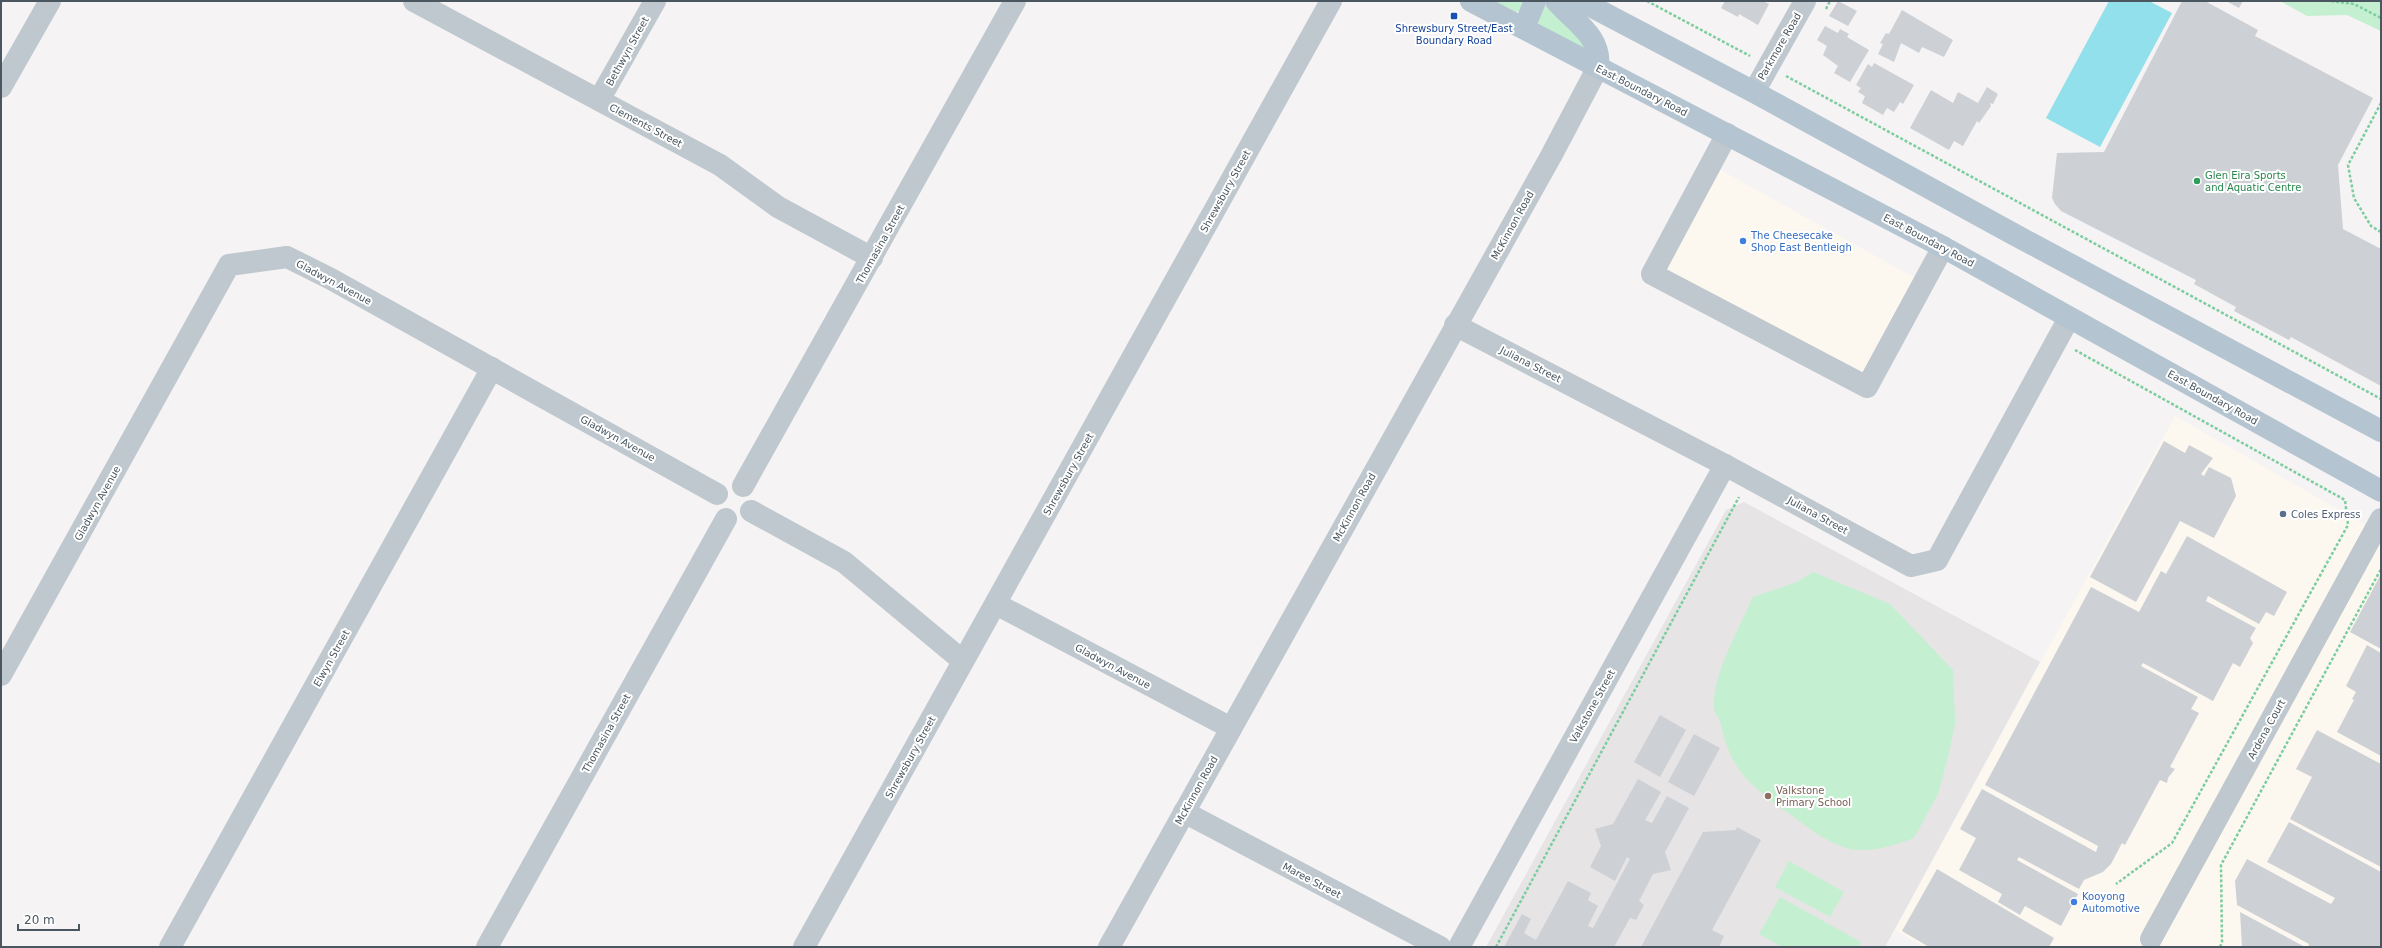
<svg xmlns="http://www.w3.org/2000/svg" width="2382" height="948" font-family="'DejaVu Sans',sans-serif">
  <rect width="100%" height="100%" fill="#f5f3f3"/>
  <g fill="#fdf8ef">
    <path d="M1706,162L1933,288L1869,398L1639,277Z"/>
    <path d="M2175,416L2381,534V947H1924L1895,930Z"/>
  </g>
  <path fill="#e6e4e5" d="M1744,502L2040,662L1885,947H1486L1726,510Z"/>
  <g fill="#c4f0d1">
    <path d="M1493,1H1528L1520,11L1516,12Z"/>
    <path d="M2280,1H2381V31L2347,15L2307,16Z"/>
    <path d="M1542,3L1558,12L1587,50L1538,24Z"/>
    <path d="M1813,572L1890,604L1953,670L1955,724L1948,757L1938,794L1914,838C1892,846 1867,855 1843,847C1824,840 1807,827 1791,815C1752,786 1732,775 1721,725C1720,719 1715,714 1714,708C1711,678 1740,626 1753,597L1797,582Z"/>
    <path d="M1789,861L1844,892L1830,917L1775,887Z"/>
    <path d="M1780,897L1861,942L1858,947H1782L1759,934Z"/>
  </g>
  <path fill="#92e0eb" d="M2109,1H2149L2172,13L2100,147L2046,118Z"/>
  <g fill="#cdd0d5">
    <path d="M1725,1H1763L1769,4L1758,25L1739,14L1738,17L1721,8Z"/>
    <path d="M1838,1L1857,11L1848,26L1829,16Z"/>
    <path d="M2182,1H2205L2258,30L2255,36L2373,98L2338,165L2343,229L2381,249V386L2291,337L2289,340L2234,311L2236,307L2194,284L2196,280L2061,211L2055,204L2052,198L2057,153L2104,152Z"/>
    <path d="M2226,1H2243L2239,8Z"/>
    <path d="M1902,10L1953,40L1944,57L1922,47L1919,53L1901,43L1894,62L1878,54L1883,44L1880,43L1886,33L1889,34Z"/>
    <path d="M1825,26L1838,33L1840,29L1849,34L1847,37L1869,50L1850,82L1834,73L1838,66L1823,55L1827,46L1817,40Z"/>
    <path d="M1874,63L1914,85L1903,104L1900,102L1894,112L1887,108L1883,115L1862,103L1865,96L1858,92L1861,88L1856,85L1868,64L1872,67Z"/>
    <path d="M1987,87L1998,94L1993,104L1990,103L1991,106L1979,123L1977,121L1963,146L1954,141L1949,150L1910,128L1931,90L1953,103L1958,92L1978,103Z"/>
    <path d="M2164,441L2185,453L2189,445L2213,458L2201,474L2204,476L2209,467L2231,478L2236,496L2214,538L2180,521L2136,602L2090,577Z"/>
    <path d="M2187,536L2287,592L2274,616L2266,612L2259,624L2208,596L2206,601L2256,628L2250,638L2253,643L2240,667L2233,663L2213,701L2143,663L2141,666L2198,697L2191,709L2199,713L2170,767L2175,769L2168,778L2167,783L2160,780L2125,845L2122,843L2111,864L2103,872L2084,880L2079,889L2019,857L2017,860L2078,894L2061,926L2025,906L2020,915L1998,902L2002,894L1959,870L1976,838L1960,829L1982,789L2096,852L2098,846L1985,785L2091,587L2139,612L2161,571L2166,574Z"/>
    <path d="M2381,574V649L2350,632Z"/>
    <path d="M2367,645L2381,653V756L2337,732L2354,700L2352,699L2356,692L2346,686Z"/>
    <path d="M1660,715L1686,730L1660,777L1634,762Z"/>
    <path d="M2317,730L2381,764V867L2290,819L2312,777L2296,769Z"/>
    <path d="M1694,734L1720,748L1694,796L1668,782Z"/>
    <path d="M1638,779L1661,792L1645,820L1652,823L1667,796L1689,808L1665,852L1671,870L1653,874L1639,901L1644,905L1636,920L1630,918L1614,947H1504L1522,914L1531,919L1524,933L1536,940L1568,881L1591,893L1588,900L1598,906L1588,926L1593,928L1630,859L1627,857L1615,881L1590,867L1601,846L1595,829L1613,824Z"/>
    <path d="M2289,822L2381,872V947H2308L2309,944L2237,905L2235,881L2247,859L2331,904L2335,898L2267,862Z"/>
    <path d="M1737,827L1761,840L1712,930L1724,936L1719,947H1641L1703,832L1736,830Z"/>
    <path d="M1937,869L2054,938L2049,947H1929L1902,931Z"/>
    <path d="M2240,912L2305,947H2242Z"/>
  </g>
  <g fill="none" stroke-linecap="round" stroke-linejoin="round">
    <g stroke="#7ccd9f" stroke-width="2.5" stroke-dasharray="3 2" stroke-linecap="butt">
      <path d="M1647,1L1750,56"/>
      <path d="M2331,1L2354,4L2381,18"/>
      <path d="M1826,9L1830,1"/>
      <path d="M1786,76L2381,399"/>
      <path d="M2381,103L2348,165L2354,198L2371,226L2381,232"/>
      <path d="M2075,350L2345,500L2348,525L2172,843L2116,884"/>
      <path d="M1496,947L1739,497"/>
      <path d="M2220,947L2222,942L2221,865L2381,569"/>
    </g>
    <g stroke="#bec8ce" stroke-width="22">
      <path d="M414,1L720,165L778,207L872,258"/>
      <path d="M1,87L50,1"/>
      <path d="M1754,92L1805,1"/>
      <path d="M599,100L655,1"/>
      <path d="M1727,134L1652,274L1867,387L1943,247"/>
      <path d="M1455,325L1725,465L1911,566L1937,560L2069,318"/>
      <path d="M743,486L1015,1"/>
      <path d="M751,511L844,562L963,661"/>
      <path d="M996,604L1231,728"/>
      <path d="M1,675L229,265L287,257L331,279L717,494"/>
      <path d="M1184,812L1440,947"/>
      <path d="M2151,939L2381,519"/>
      <path d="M170,947L492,368"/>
      <path d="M487,947L726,519"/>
      <path d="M804,947L1331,1"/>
      <path d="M1109,947L1551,156L1598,67"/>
      <path d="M1459,947L1725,465"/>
    </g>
    <g stroke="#b4c4d0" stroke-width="22">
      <path d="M1471,1L1943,247L2381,491"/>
      <path d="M1556,1C1573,21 1602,36 1598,67"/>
      <path d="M1581,1L1754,92L2017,236L2381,431"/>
      <path d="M1524,28L1535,1"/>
    </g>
  </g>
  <rect fill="#1a4fb4" stroke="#fff" stroke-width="1.5" x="1450" y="12" width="8" height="8" rx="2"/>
  <circle fill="#2e9e5b" stroke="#fff" stroke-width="1.5" cx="2197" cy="181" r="4"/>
  <g fill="#3f7fe0" stroke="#fff" stroke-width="1.5">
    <circle cx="1743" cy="241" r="4"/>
    <circle cx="2074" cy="902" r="4"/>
  </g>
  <circle fill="#5c6f8a" stroke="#fff" stroke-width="1.5" cx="2283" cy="514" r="4"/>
  <circle fill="#8d6e63" stroke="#fff" stroke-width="1.5" cx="1768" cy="796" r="4"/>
  <g text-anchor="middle" stroke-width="4" stroke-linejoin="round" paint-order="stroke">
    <g font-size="10" fill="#164399" stroke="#fff">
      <text x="1454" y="32">Shrewsbury Street/East<tspan x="1454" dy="12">Boundary Road</tspan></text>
    </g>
    <g font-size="10" fill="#4a5760" stroke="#fff">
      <text transform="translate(1779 46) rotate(-60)" y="4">Parkmore Road</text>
      <text transform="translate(627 51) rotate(-61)" y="4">Bethwyn Street</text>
      <text transform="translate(1642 90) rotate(27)" y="4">East Boundary Road</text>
      <text transform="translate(646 125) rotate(28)" y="4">Clements Street</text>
      <text transform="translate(1225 191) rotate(-61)" y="4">Shrewsbury Street</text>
      <text transform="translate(1512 225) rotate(-61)" y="4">McKinnon Road</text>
      <text transform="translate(1929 240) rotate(28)" y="4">East Boundary Road</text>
      <text transform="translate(880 244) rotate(-61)" y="4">Thomasina Street</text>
      <text transform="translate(334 282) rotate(28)" y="4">Gladwyn Avenue</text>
      <text transform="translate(1531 364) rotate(27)" y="4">Juliana Street</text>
      <text transform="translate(2213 397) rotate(29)" y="4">East Boundary Road</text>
      <text transform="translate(618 438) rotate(29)" y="4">Gladwyn Avenue</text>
      <text transform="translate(1068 474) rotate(-61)" y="4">Shrewsbury Street</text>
      <text transform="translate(97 503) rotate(-61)" y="4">Gladwyn Avenue</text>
      <text transform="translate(1354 507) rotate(-61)" y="4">McKinnon Road</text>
      <text transform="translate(1818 515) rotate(29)" y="4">Juliana Street</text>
      <text transform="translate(331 658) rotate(-61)" y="4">Elwyn Street</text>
      <text transform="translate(1113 666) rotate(28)" y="4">Gladwyn Avenue</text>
      <text transform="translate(1592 706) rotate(-61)" y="4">Valkstone Street</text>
      <text transform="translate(2266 729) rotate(-61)" y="4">Ardena Court</text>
      <text transform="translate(606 733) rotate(-61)" y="4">Thomasina Street</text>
      <text transform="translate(910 757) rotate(-61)" y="4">Shrewsbury Street</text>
      <text transform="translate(1196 790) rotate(-61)" y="4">McKinnon Road</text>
      <text transform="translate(1312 880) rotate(28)" y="4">Maree Street</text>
    </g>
    <g font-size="10" fill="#27864d" stroke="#fff" text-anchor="start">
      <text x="2205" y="179">Glen Eira Sports<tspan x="2205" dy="12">and Aquatic Centre</tspan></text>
    </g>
    <g font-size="10" fill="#366cbe" stroke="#fff" text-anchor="start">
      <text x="1751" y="239">The Cheesecake<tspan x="1751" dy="12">Shop East Bentleigh</tspan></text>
      <text x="2082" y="900">Kooyong<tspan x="2082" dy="12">Automotive</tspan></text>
    </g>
    <g font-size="10" fill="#4e5e75" stroke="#fff" text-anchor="start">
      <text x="2291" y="518">Coles Express</text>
    </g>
    <g font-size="10" fill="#785e54" stroke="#fff" text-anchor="start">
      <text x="1776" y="794">Valkstone<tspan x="1776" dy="12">Primary School</tspan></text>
    </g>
  </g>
  <rect width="2382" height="948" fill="none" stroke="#4a5760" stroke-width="4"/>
  <path d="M18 924v6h61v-6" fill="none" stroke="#4a5760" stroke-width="2"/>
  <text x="24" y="924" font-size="12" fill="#4a5760" stroke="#ffffff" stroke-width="3" paint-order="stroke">20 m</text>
</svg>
